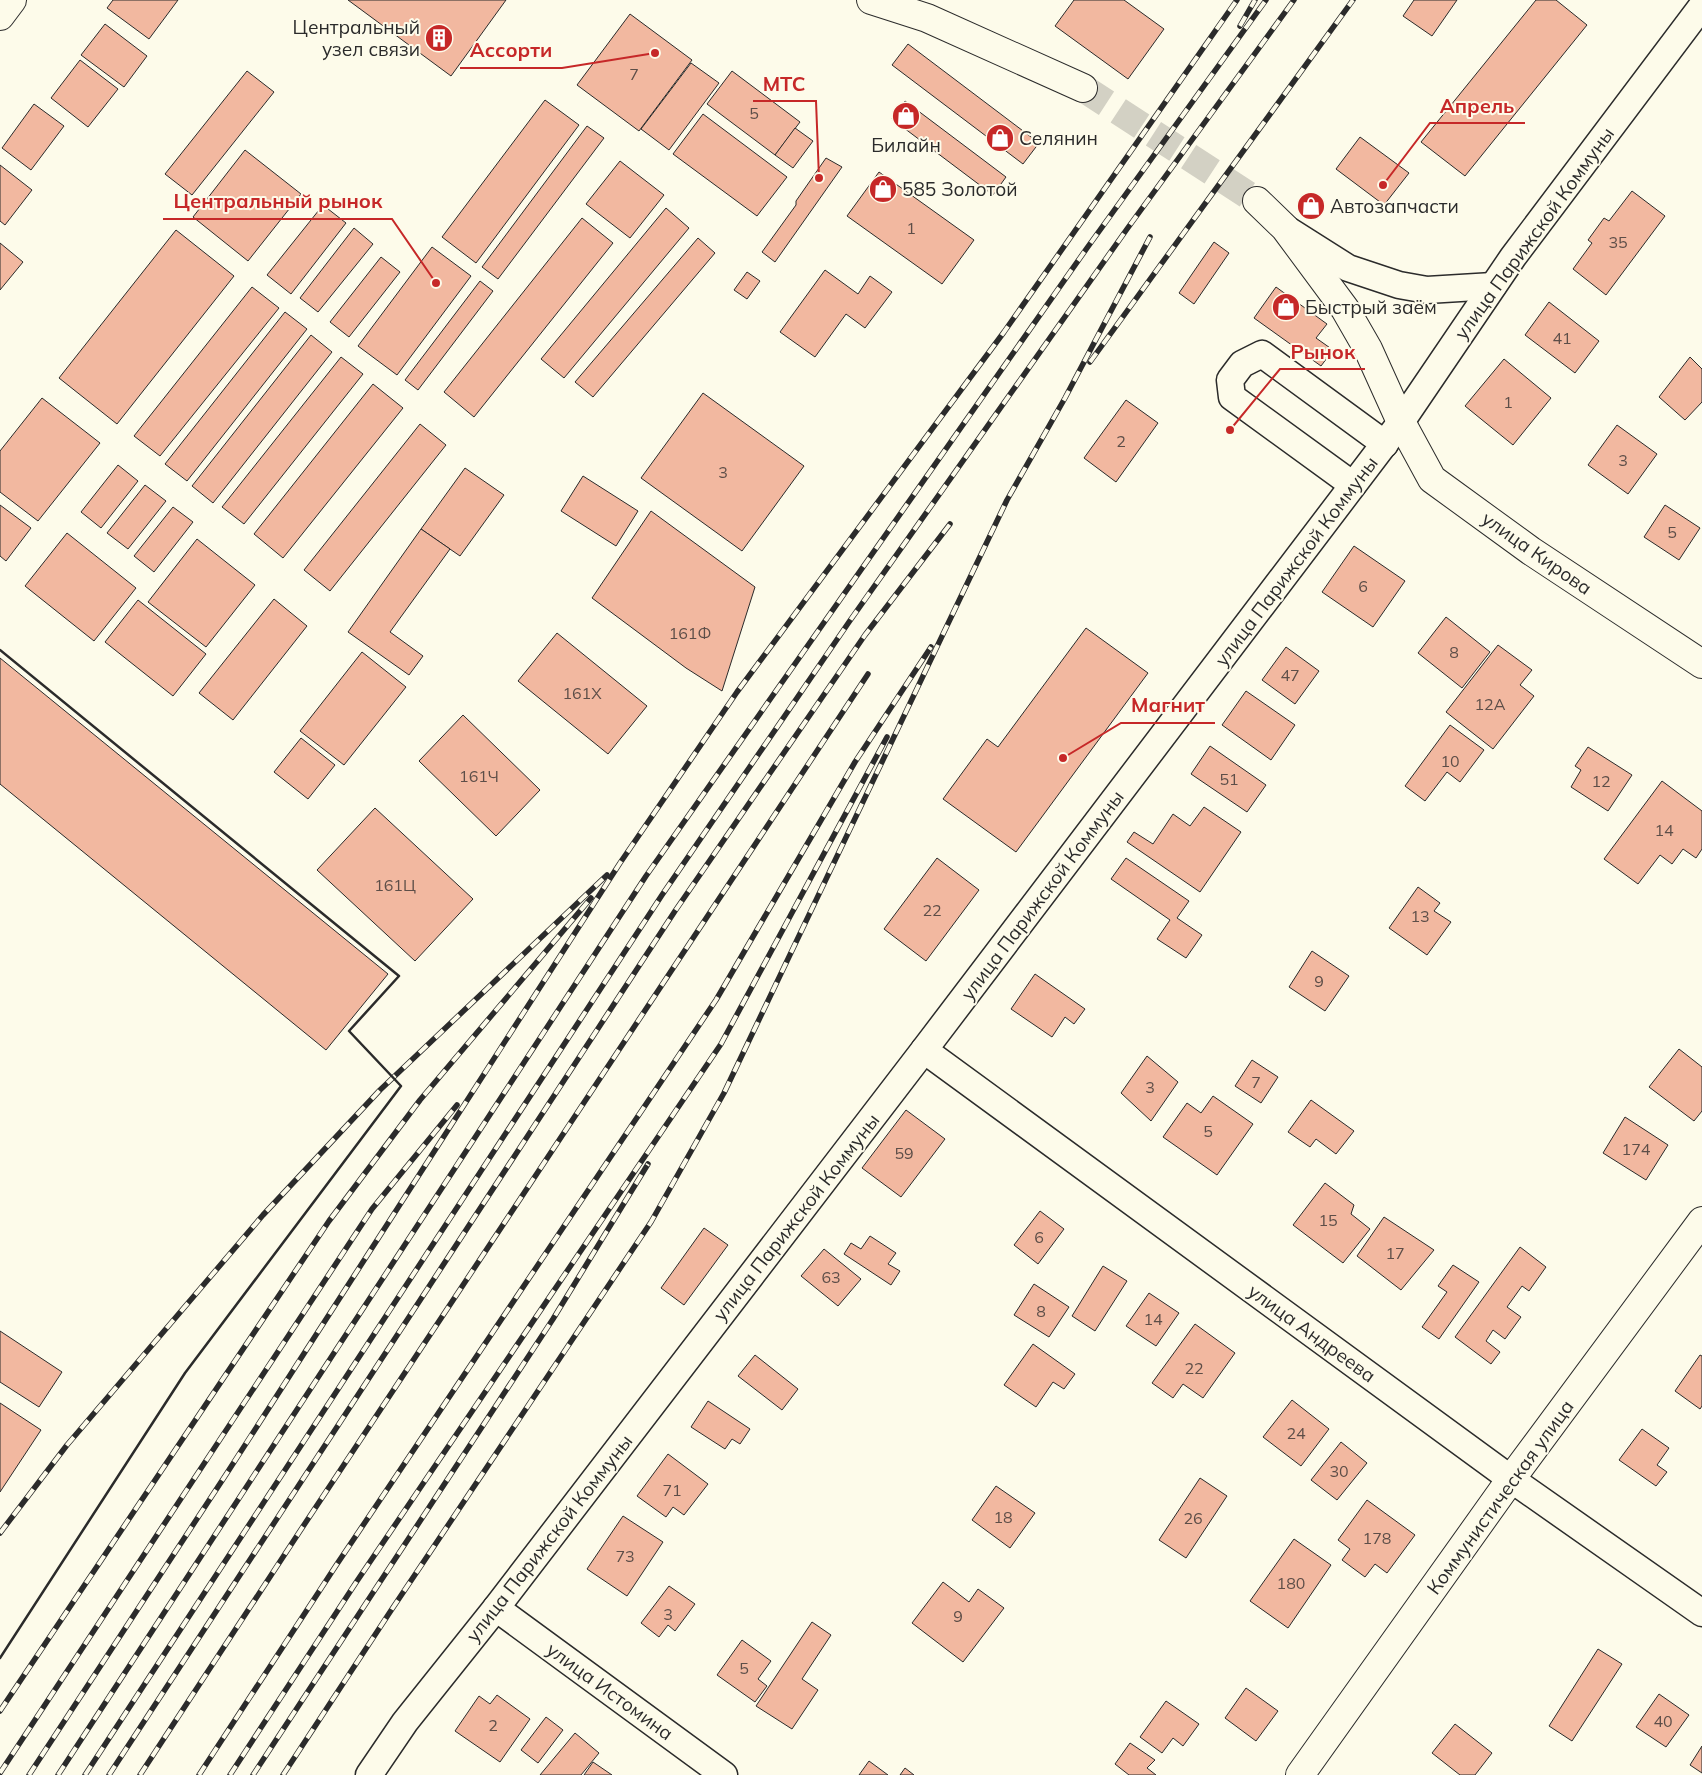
<svg xmlns="http://www.w3.org/2000/svg" width="1702" height="1775" font-family="Mulish,sans-serif">
  <rect width="100%" height="100%" fill="#fdfbea"/>
  <g fill="#f2b8a0" stroke="#2b2b2b">
    <path d="M113,0H178L149,39L107,8Z"/>
    <path d="M348,0H506L451,76Z"/>
    <path d="M1074,0H1124L1164,29L1128,79L1055,26Z"/>
    <path d="M1414,0H1457L1432,36L1403,16Z"/>
    <path d="M1536,0H1556L1587,25L1465,176L1421,142Z"/>
    <path d="M630,14L692,60L639,131L577,85Z"/>
    <path d="M105,24L147,56L124,87L81,55Z"/>
    <path d="M908,44L1039,143L1023,164L892,65Z"/>
    <path d="M80,60L118,89L88,127L51,98Z"/>
    <path d="M691,63L719,83L669,150L641,129Z"/>
    <path d="M247,71L274,92L192,195L165,174Z"/>
    <path d="M732,71L800,122L775,155L707,104Z"/>
    <path d="M545,100L579,125L476,263L442,237Z"/>
    <path d="M905,101L1006,177L993,195L892,119Z"/>
    <path d="M34,104L64,126L31,170L2,148Z"/>
    <path d="M703,114L787,177L757,216L673,154Z"/>
    <path d="M587,126L604,138L498,279L482,267Z"/>
    <path d="M795,128L813,141L793,168L775,155Z"/>
    <path d="M1360,137L1409,173L1384,205L1336,169Z"/>
    <path d="M245,150L301,194L248,261L193,217Z"/>
    <path d="M826,158L842,167L775,262L762,252L796,205V201Z"/>
    <path d="M620,161L664,195L630,238L586,204Z"/>
    <path d="M0,165L32,190L5,225L0,221Z"/>
    <path d="M879,172L974,240L942,284L847,216Z"/>
    <path d="M1632,191L1665,216L1606,295L1573,269L1592,243L1588,240L1604,218L1609,221Z"/>
    <path d="M323,205L346,223L291,294L267,275Z"/>
    <path d="M666,208L689,228L564,378L541,359Z"/>
    <path d="M582,218L613,243L474,417L444,392Z"/>
    <path d="M354,228L373,244L318,312L300,298Z"/>
    <path d="M176,230L234,276L117,424L59,378Z"/>
    <path d="M698,238L715,253L593,397L575,382Z"/>
    <path d="M1214,242L1229,253L1194,304L1179,293Z"/>
    <path d="M0,243L23,262L0,290Z"/>
    <path d="M432,247L471,276L397,375L358,346Z"/>
    <path d="M381,257L400,272L349,337L330,322Z"/>
    <path d="M825,270L858,294L870,276L892,292L865,328L846,314L815,357L780,332Z"/>
    <path d="M747,272L760,281L747,299L734,290Z"/>
    <path d="M480,281L493,291L418,390L405,380Z"/>
    <path d="M252,287L279,308L160,456L134,436Z"/>
    <path d="M1276,287L1327,324L1316,338L1333,350L1321,366L1254,318Z"/>
    <path d="M1549,302L1599,341L1575,373L1525,335Z"/>
    <path d="M285,312L307,329L187,481L165,464Z"/>
    <path d="M311,335L332,352L213,503L192,486Z"/>
    <path d="M341,357L363,374L244,524L222,507Z"/>
    <path d="M1690,357L1702,369V402L1685,420L1659,397Z"/>
    <path d="M1504,359L1551,398L1513,445L1465,406Z"/>
    <path d="M373,384L403,408L283,558L254,534Z"/>
    <path d="M703,393L804,466L742,551L641,478Z"/>
    <path d="M42,398L100,443L38,521L0,492V451Z"/>
    <path d="M1126,400L1158,423L1116,482L1084,458Z"/>
    <path d="M420,424L446,445L330,591L304,570Z"/>
    <path d="M1617,425L1657,454L1628,494L1588,465Z"/>
    <path d="M118,465L138,481L101,528L81,512Z"/>
    <path d="M465,468L504,495L460,556L421,529Z"/>
    <path d="M583,476L638,511L616,546L561,511Z"/>
    <path d="M145,485L166,501L128,549L107,533Z"/>
    <path d="M0,505L31,528L6,561L0,556Z"/>
    <path d="M1665,505L1700,528L1679,560L1644,537Z"/>
    <path d="M173,507L193,522L154,572L134,556Z"/>
    <path d="M651,511L755,587L722,691L686,668L592,598Z"/>
    <path d="M421,529L450,549L390,632L423,656L409,675L348,632Z"/>
    <path d="M67,533L136,588L94,641L25,586Z"/>
    <path d="M197,539L255,585L206,647L148,602Z"/>
    <path d="M1354,546L1405,581L1373,627L1322,592Z"/>
    <path d="M274,599L307,626L233,720L199,693Z"/>
    <path d="M138,600L206,654L173,696L105,642Z"/>
    <path d="M1446,617L1490,652L1462,688L1418,653Z"/>
    <path d="M1086,628L1148,673L1016,852L943,799L987,739L998,747Z"/>
    <path d="M557,633L647,706L608,754L518,681Z"/>
    <path d="M1498,645L1532,670L1520,685L1534,696L1493,749L1446,712Z"/>
    <path d="M1286,647L1319,671L1295,704L1262,680Z"/>
    <path d="M362,652L406,687L344,765L300,731Z"/>
    <path d="M0,658L388,974L326,1050L0,784Z"/>
    <path d="M1246,691L1295,725L1271,760L1222,725Z"/>
    <path d="M463,715L540,790L496,836L419,761Z"/>
    <path d="M1450,725L1484,750L1460,782L1447,772L1425,801L1405,786Z"/>
    <path d="M301,738L335,765L308,799L274,772Z"/>
    <path d="M1210,746L1266,785L1247,812L1191,774Z"/>
    <path d="M1588,747L1632,775L1608,811L1571,787L1581,770L1575,766Z"/>
    <path d="M1662,781L1702,811V849L1696,858L1683,849L1672,864L1660,855L1638,884L1604,859Z"/>
    <path d="M1204,807L1241,832L1200,892L1127,842L1134,832L1153,844L1173,814L1190,826Z"/>
    <path d="M375,808L473,899L415,961L317,870Z"/>
    <path d="M937,858L979,890L926,961L884,929Z"/>
    <path d="M1126,858L1189,901L1177,918L1202,935L1186,958L1157,939L1170,920L1111,879Z"/>
    <path d="M1418,887L1440,903L1434,911L1451,922L1427,955L1389,928Z"/>
    <path d="M1312,951L1349,976L1325,1011L1289,987Z"/>
    <path d="M1035,974L1085,1009L1074,1024L1065,1017L1052,1037L1011,1009Z"/>
    <path d="M1679,1049L1702,1067V1111L1694,1121L1649,1087Z"/>
    <path d="M1147,1056L1178,1082L1151,1121L1121,1093Z"/>
    <path d="M1252,1060L1278,1077L1261,1103L1235,1086Z"/>
    <path d="M1213,1096L1253,1124L1217,1175L1163,1137L1187,1103L1201,1113Z"/>
    <path d="M1311,1100L1354,1131L1336,1154L1316,1139L1310,1147L1288,1132Z"/>
    <path d="M906,1110L945,1139L901,1197L862,1168Z"/>
    <path d="M1625,1117L1668,1145L1646,1180L1603,1153Z"/>
    <path d="M1325,1183L1354,1205L1351,1214L1370,1229L1343,1263L1293,1225Z"/>
    <path d="M1040,1211L1064,1229L1038,1264L1014,1245Z"/>
    <path d="M1384,1217L1434,1250L1401,1290L1357,1256Z"/>
    <path d="M704,1228L728,1245L684,1305L661,1288Z"/>
    <path d="M870,1236L896,1253L888,1264L900,1271L891,1285L844,1254L851,1243L861,1249Z"/>
    <path d="M1520,1247L1546,1267L1529,1291L1522,1286L1507,1307L1521,1317L1505,1339L1493,1330L1486,1341L1500,1352L1491,1364L1455,1337Z"/>
    <path d="M824,1249L861,1279L838,1306L801,1276Z"/>
    <path d="M1453,1265L1479,1282L1439,1339L1422,1327L1447,1292L1438,1286Z"/>
    <path d="M1103,1266L1127,1281L1095,1331L1072,1316Z"/>
    <path d="M1034,1284L1069,1307L1049,1337L1014,1315Z"/>
    <path d="M1149,1293L1179,1313L1156,1346L1126,1326Z"/>
    <path d="M1195,1324L1235,1353L1203,1398L1183,1384L1173,1398L1152,1383Z"/>
    <path d="M0,1331L62,1372L39,1407L0,1382Z"/>
    <path d="M1033,1344L1075,1374L1064,1389L1053,1382L1036,1407L1004,1385Z"/>
    <path d="M755,1355L798,1389L782,1410L738,1376Z"/>
    <path d="M1700,1355L1702,1356V1406L1700,1409L1675,1391Z"/>
    <path d="M1292,1400L1329,1429L1301,1466L1263,1437Z"/>
    <path d="M708,1401L750,1429L740,1444L732,1439L725,1449L691,1427Z"/>
    <path d="M0,1403L41,1430L0,1492Z"/>
    <path d="M1642,1429L1669,1448L1657,1465L1667,1472L1656,1486L1619,1460Z"/>
    <path d="M1341,1442L1367,1463L1337,1500L1311,1480Z"/>
    <path d="M668,1454L708,1484L684,1515L673,1507L666,1517L637,1496Z"/>
    <path d="M1200,1478L1227,1496L1186,1558L1159,1540Z"/>
    <path d="M996,1486L1035,1513L1010,1548L972,1520Z"/>
    <path d="M1367,1500L1415,1535L1387,1573L1375,1564L1365,1577L1342,1560L1350,1549L1338,1540Z"/>
    <path d="M623,1516L663,1542L627,1596L587,1569Z"/>
    <path d="M1294,1539L1331,1565L1288,1628L1250,1601Z"/>
    <path d="M943,1582L969,1602L978,1589L1004,1608L963,1662L912,1623Z"/>
    <path d="M669,1586L695,1604L675,1631L668,1625L659,1637L641,1623Z"/>
    <path d="M812,1622L831,1635L802,1679L818,1690L792,1729L756,1706Z"/>
    <path d="M742,1640L771,1661L758,1679L767,1686L755,1702L717,1675Z"/>
    <path d="M1598,1649L1622,1664L1572,1741L1549,1726Z"/>
    <path d="M1246,1688L1278,1711L1256,1741L1225,1718Z"/>
    <path d="M1659,1694L1689,1715L1666,1747L1636,1727Z"/>
    <path d="M497,1695L530,1719L500,1762L455,1731L479,1696L490,1704Z"/>
    <path d="M1166,1701L1199,1724L1183,1746L1173,1738L1162,1753L1140,1737Z"/>
    <path d="M546,1717L563,1730L538,1763L521,1750Z"/>
    <path d="M1455,1724L1492,1753L1475,1775H1460L1432,1753Z"/>
    <path d="M575,1733L599,1753L581,1775H540Z"/>
    <path d="M1130,1743L1155,1760L1147,1768L1156,1775H1129L1115,1764Z"/>
    <path d="M1702,1746V1773L1690,1765Z"/>
    <path d="M869,1761L888,1775H859Z"/>
    <path d="M593,1762L612,1775H584Z"/>
    <path d="M905,1768L914,1775H900Z"/>
  </g>
  <g fill="none" stroke-linecap="round" stroke-linejoin="round">
    <path stroke="#d3d1c4" stroke-width="28" stroke-dasharray="28 14" stroke-linecap="butt" d="M1083,88L1257,201"/>
    <defs>
      <g id="street">
        <path d="M1288,230L1348,268L1399,285L1427,290L1493,286"/>
        <path d="M1353,485L1232,397L1230,380L1242,364L1262,354L1385,444"/>
        <path d="M924,1050L1511,1479L1702,1613"/>
        <path d="M496,1608L724,1775"/>
        <path d="M369,1775L405,1722L496,1608L924,1050L1401,422L1513,257L1702,6"/>
      </g>
      <g id="secondary">
        <path d="M871,0L927,18L1083,88"/>
        <path d="M0,16L12,0"/>
        <path d="M1257,201L1285,228L1345,309L1368,349L1401,422L1432,479L1531,551L1702,664"/>
        <path d="M1300,1775L1511,1479L1702,1221"/>
      </g>
    </defs>
    <use href="#street" stroke="#2b2b2b" stroke-width="29"/>
    <use href="#secondary" stroke="#2b2b2b" stroke-width="30"/>
    <use href="#street" stroke="#fdfbea" stroke-width="26"/>
    <use href="#secondary" stroke="#fdfbea" stroke-width="28"/>
    <defs>
      <g id="rail">
        <path d="M1240,26L1255,0"/>
        <path d="M1090,362L1353,0"/>
        <path d="M0,1533L67,1445L263,1215L380,1090L607,875"/>
        <path d="M0,1711L329,1221L420,1100L591,898"/>
        <path d="M0,1773L372,1209L457,1105"/>
        <path d="M29,1775L227,1473L620,863L737,692L1004,332L1237,0"/>
        <path d="M58,1775L646,876L1087,248L1266,0"/>
        <path d="M85,1775L662,895L849,622L1127,229L1294,0"/>
        <path d="M109,1775L675,911L865,635L950,524"/>
        <path d="M140,1775L300,1531L868,674"/>
        <path d="M199,1775L337,1564L716,1000L855,762L931,647"/>
        <path d="M230,1775L357,1581L721,1044L887,737"/>
        <path d="M253,1775L553,1319L648,1164"/>
        <path d="M283,1775L390,1612L651,1222L724,1093L1007,500L1065,398L1150,237"/>
      </g>
    </defs>
    <use href="#rail" stroke="#2b2b2b" stroke-width="5.5"/>
    <use href="#rail" stroke="#fdfbea" stroke-width="4" stroke-dasharray="11" stroke-linecap="butt"/>
    <path stroke="#2b2b2b" stroke-width="2.5" d="M0,650L399,976L349,1031L401,1086L185,1373L0,1658"/>
  </g>
  <defs>
    <symbol id="building-disc" viewBox="-11 -11 22 22"><circle r="9.5" fill="#c62828" stroke="#fdfbea"/><path d="M-4-6H4V6H1V3H-1V6H-4ZM-2.5-4.3h1.7v1.8h-1.7ZM.8-4.3h1.7v1.8H.8ZM-2.5-1h1.7V.8h-1.7ZM.8-1h1.7V.8H.8Z" fill="#fff"/></symbol>
    <symbol id="shop-disc" viewBox="-11 -11 22 22"><circle r="9.5" fill="#c62828" stroke="#fdfbea"/><path d="M-5-2.5h2.3a2.7 3.5 0 0 1 5.4 0H5L5.5 6h-11ZM-1.5-2.5h3a1.5 2.3 0 0 0-3 0Z" fill="#fff"/></symbol>
  </defs>
  <g fill-rule="evenodd">
    <use href="#building-disc" x="423" y="22" width="32" height="32"/>
    <use href="#shop-disc" x="890" y="100" width="32" height="32"/>
    <use href="#shop-disc" x="984" y="122" width="32" height="32"/>
    <use href="#shop-disc" x="867" y="173" width="32" height="32"/>
    <use href="#shop-disc" x="1295" y="190" width="32" height="32"/>
    <use href="#shop-disc" x="1270" y="291" width="32" height="32"/>
  </g>
  <g text-anchor="middle" stroke-width="4" stroke-linejoin="round" paint-order="stroke">
    <g font-size="16" fill="#5d4e48">
      <text x="634" y="80">7</text>
      <text x="754" y="119">5</text>
      <text x="911" y="234">1</text>
      <text x="1618" y="248">35</text>
      <text x="1562" y="344">41</text>
      <text x="1508" y="408">1</text>
      <text x="1121" y="447">2</text>
      <text x="1623" y="466">3</text>
      <text x="723" y="478">3</text>
      <text x="1672" y="538">5</text>
      <text x="1363" y="592">6</text>
      <text x="690" y="639">161Ф</text>
      <text x="1454" y="658">8</text>
      <text x="1290" y="681">47</text>
      <text x="582" y="699">161Х</text>
      <text x="1490" y="710">12А</text>
      <text x="1450" y="767">10</text>
      <text x="479" y="782">161Ч</text>
      <text x="1229" y="785">51</text>
      <text x="1601" y="787">12</text>
      <text x="1664" y="836">14</text>
      <text x="395" y="891">161Ц</text>
      <text x="932" y="916">22</text>
      <text x="1420" y="922">13</text>
      <text x="1319" y="987">9</text>
      <text x="1256" y="1088">7</text>
      <text x="1150" y="1093">3</text>
      <text x="1208" y="1137">5</text>
      <text x="1636" y="1155">174</text>
      <text x="904" y="1159">59</text>
      <text x="1328" y="1226">15</text>
      <text x="1039" y="1243">6</text>
      <text x="1395" y="1259">17</text>
      <text x="831" y="1283">63</text>
      <text x="1041" y="1317">8</text>
      <text x="1153" y="1325">14</text>
      <text x="1194" y="1374">22</text>
      <text x="1296" y="1439">24</text>
      <text x="1339" y="1477">30</text>
      <text x="672" y="1496">71</text>
      <text x="1003" y="1523">18</text>
      <text x="1193" y="1524">26</text>
      <text x="1377" y="1544">178</text>
      <text x="625" y="1562">73</text>
      <text x="1291" y="1589">180</text>
      <text x="668" y="1620">3</text>
      <text x="958" y="1622">9</text>
      <text x="744" y="1674">5</text>
      <text x="1663" y="1727">40</text>
      <text x="493" y="1731">2</text>
    </g>
    <g font-size="19" fill="#2b2b2b" stroke="#fdfbea" text-anchor="start">
      <text x="420" y="34" text-anchor="end">Центральный<tspan x="420" dy="22">узел связи</tspan></text>
      <text x="1019" y="145">Селянин</text>
      <text x="906" y="152" text-anchor="middle">Билайн</text>
      <text x="902" y="196">585 Золотой</text>
      <text x="1330" y="213">Автозапчасти</text>
      <text x="1305" y="314">Быстрый заём</text>
    </g>
    <g font-size="19" fill="#2b2b2b" stroke="#fdfbea">
      <text transform="translate(1534 233) rotate(-54)" y="7">улица Парижской Коммуны</text>
      <text transform="translate(1537 553) rotate(35)" y="7">улица Кирова</text>
      <text transform="translate(1296 561) rotate(-53)" y="7">улица Парижской Коммуны</text>
      <text transform="translate(1042 895) rotate(-53)" y="7">улица Парижской Коммуны</text>
      <text transform="translate(796 1217) rotate(-52)" y="7">улица Парижской Коммуны</text>
      <text transform="translate(1312 1333) rotate(36)" y="7">улица Андреева</text>
      <text transform="translate(1500 1497) rotate(-54)" y="7">Коммунистическая улица</text>
      <text transform="translate(549 1538) rotate(-52)" y="7">улица Парижской Коммуны</text>
      <text transform="translate(610 1691) rotate(36)" y="7">улица Истомина</text>
    </g>
  </g>
  <path fill="none" stroke="#c62828" stroke-width="2" d="M655 53L562 68H460M819 178L816 101H753M1383 185L1430 123H1525M436 283L392 219H163M1230 430L1280 369H1365M1063 758L1121 723H1215"/>
  <g fill="#c62828" stroke="#fdfbea" stroke-width="2">
    <circle cx="655" cy="53" r="5"/>
    <circle cx="819" cy="178" r="5"/>
    <circle cx="1383" cy="185" r="5"/>
    <circle cx="436" cy="283" r="5"/>
    <circle cx="1230" cy="430" r="5"/>
    <circle cx="1063" cy="758" r="5"/>
  </g>
  <g font-size="20" text-anchor="middle" font-weight="bold" fill="#c62828" stroke="#fdfbea" stroke-width="4" stroke-linejoin="round" paint-order="stroke">
    <text x="511" y="57">Ассорти</text>
    <text x="784" y="91">МТС</text>
    <text x="1477" y="113">Апрель</text>
    <text x="278" y="208">Центральный рынок</text>
    <text x="1323" y="359">Рынок</text>
    <text x="1168" y="712">Магнит</text>
  </g>
</svg>
